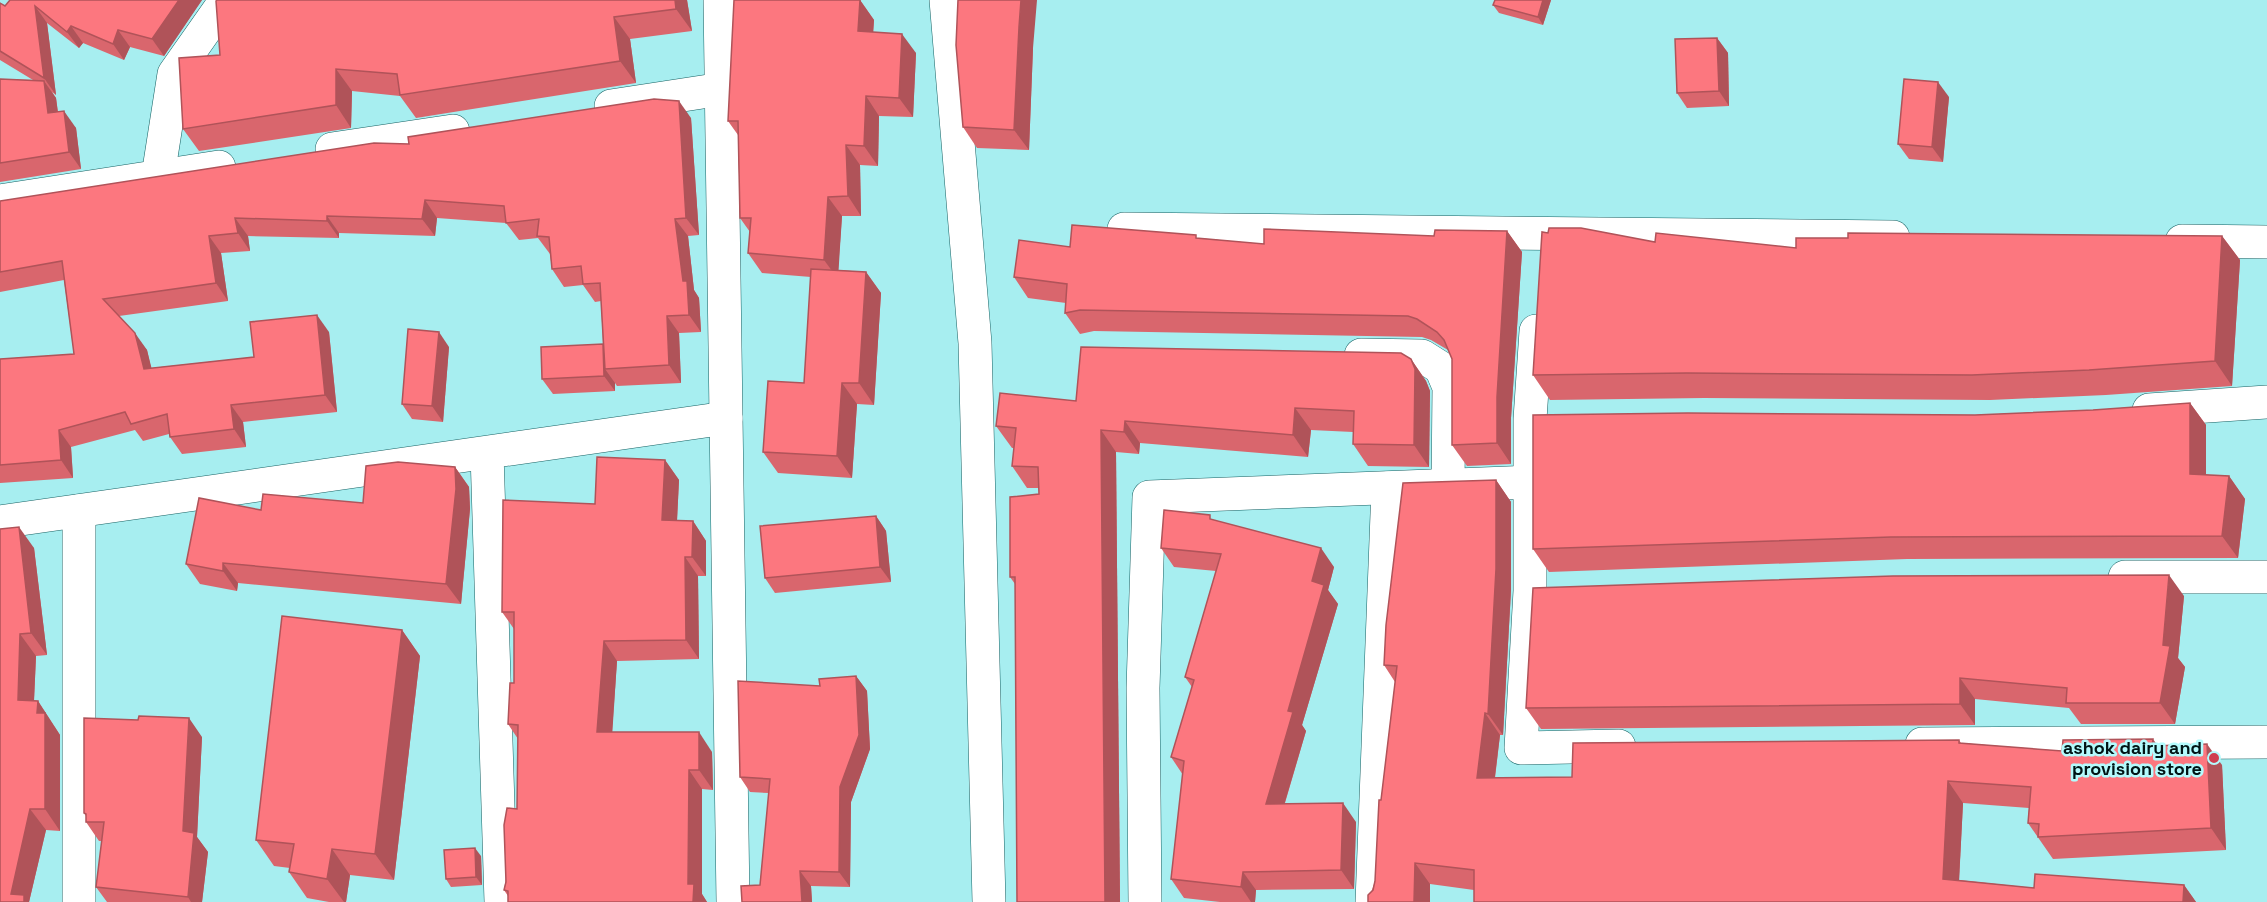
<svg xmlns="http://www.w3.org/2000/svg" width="2267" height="902" font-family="'Space Grotesk',sans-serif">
  <rect width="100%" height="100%" fill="#a7eef0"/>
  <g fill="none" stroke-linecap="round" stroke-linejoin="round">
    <defs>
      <g id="minor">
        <path d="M720,0L733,902"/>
        <path d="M946,0L975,343L989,902"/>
        <path d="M611,106L722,89"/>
        <path d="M332,149L453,131"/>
        <path d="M158,176L174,74L226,0"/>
        <path d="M0,201L219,167"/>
        <path d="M1124,229L1893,237"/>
        <path d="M2182,241L2267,242"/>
        <path d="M1536,331L1530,419V591L1521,748L1619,746"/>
        <path d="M1361,355L1422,356L1441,368L1449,387L1448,486"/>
        <path d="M2149,410L2267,402"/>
        <path d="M487,453L501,902"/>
        <path d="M79,511V902"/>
        <path d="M0,522L726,418"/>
        <path d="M2125,577H2267"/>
        <path d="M1922,744L2267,742"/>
        <path d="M1145,902L1143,688L1149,497L1530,482"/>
        <path d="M1372,902L1388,488"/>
      </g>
    </defs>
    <use href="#minor" stroke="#166264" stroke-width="34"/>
    <use href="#minor" stroke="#fff" stroke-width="33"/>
  </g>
  <g fill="#d9666d">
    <path d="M202,0L164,56L130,47L124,60L83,43L79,48L47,23L56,95L52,92L56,98L58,112L76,128L81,169L0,182V79L33,80L0,60V3L5,6Z"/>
    <path d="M217,0H687L692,31L630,39L636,83L416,118L400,96L352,91L351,128L199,151L183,129L220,55Z"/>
    <path d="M860,0L874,20L873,32L916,53L913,117L879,116L878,166L860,165L861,216H842L838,270L866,272L881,293L874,405L857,404L852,478L778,473L763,452L804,383L811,277L762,273L748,253L750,232L740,218L738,135L728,121Z"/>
    <path d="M1551,0L1543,25L1499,13L1493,5Z"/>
    <path d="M1717,38L1728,53L1729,106L1687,108L1677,93Z"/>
    <path d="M1033,48L1029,150L977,148L963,127Z"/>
    <path d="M1949,97L1943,162L1909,159L1898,144Z"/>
    <path d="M691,118L699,235L688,236L694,290L699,298L701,332L679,333L681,383L617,386L615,383V391L553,394L542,379L603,345L601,301L595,302L583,285L564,287L552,269L550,254L538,238L519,240L506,223L437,218L435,236L339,233V238L248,236L250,251L221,253L228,301L119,316L147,350L151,368L254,357L329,332L337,412L243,422L246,447L182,454L170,437L169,434L143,441L135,430L71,447L73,478L0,483V359L74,354L64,280L0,292V201L409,144Z"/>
    <path d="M1507,231L1522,252L1511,418V464L1467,466L1452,445V359L1448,350L1431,340L1422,337L1094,331L1080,334L1065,313L1066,303L1028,298L1014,277L1070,247L1198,238L1264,244L1434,236Z"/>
    <path d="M2222,236L2240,260L2232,386L2106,395L1990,400L1704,398L1550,400L1533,375L1655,242L1796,248Z"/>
    <path d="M449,347L443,422L412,419L402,404Z"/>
    <path d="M1411,359L1426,381L1430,391L1429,467L1368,466L1353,444V432L1311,430L1308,457L1140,443L1139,454L1116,452L1120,902H1017L1015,584L1010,577L1039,494V488H1027L1012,466L1014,448H1012L996,426L1076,401Z"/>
    <path d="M2190,403L2206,425V475L2229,476L2245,499L2238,558L1907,559L1549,572L1533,549L1975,415L2093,410Z"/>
    <path d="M665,460L679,480L677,521H693L706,541V576H698L699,659L617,661L612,732L712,752L713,790L702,789V894L707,902H508V896L504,890L517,809L518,739L508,724L514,683V629L502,612Z"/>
    <path d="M455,467L469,487L470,509L461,604L238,583L237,591L200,584L186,564L261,510L363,503Z"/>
    <path d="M1496,480L1511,502V590L1503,735H1500L1495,778L1572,777L1959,740L1961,743L2062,751L2157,746L2222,765L2226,850L2053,859L2028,823L2029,808L1963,803L1959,880L2034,888L2184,885L2196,902H1474V890L1430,884V902H1368L1375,881L1381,800L1395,682L1384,665Z"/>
    <path d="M876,516L886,531L891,582L775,593L765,578Z"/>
    <path d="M1214,520L1334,567L1328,590L1338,604L1302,725L1306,731L1285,803L1356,822L1354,889L1256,890L1255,902H1220L1184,898L1171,879L1183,775L1171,757L1192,687L1185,677L1216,571L1174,567L1161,548Z"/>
    <path d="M0,529L34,548L47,655L36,656L34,701H38L60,735V831L46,830L29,902H0Z"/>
    <path d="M2184,596L2178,658L2185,667L2175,724H2081L2069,708L1975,699V725L1541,729L1526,708Z"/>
    <path d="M402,630L420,656L394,880L350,875L346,902H329L307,898L289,872L290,868L274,866L256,840Z"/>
    <path d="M856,676L867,691L870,749L851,802L850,887L811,886L812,902H742L760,885L769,793L750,792L740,777L820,686Z"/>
    <path d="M202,737L197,837L208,852L202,902H107L96,887L102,841H99L86,822V816L84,813Z"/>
    <path d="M481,856L482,885L451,887L446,879Z"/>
  </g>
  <g fill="#b05359">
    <path d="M179,0H202L164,56L152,39Z"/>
    <path d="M675,0H687L692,31L676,9Z"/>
    <path d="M860,0L874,20L872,51L858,31Z"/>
    <path d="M1021,0H1037L1033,48L1029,150L1014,130L1019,27Z"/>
    <path d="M1543,0H1551L1543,25L1538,17Z"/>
    <path d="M35,6L47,23L56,95L44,78Z"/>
    <path d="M614,17L630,39L636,83L620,61Z"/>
    <path d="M71,26L83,43L79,48L67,32Z"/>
    <path d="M118,30L130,47L124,60L113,44Z"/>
    <path d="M902,34L916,53L913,117L899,98Z"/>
    <path d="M1717,38L1728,53L1729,106L1719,91Z"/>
    <path d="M336,69L352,91L351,128L336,105Z"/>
    <path d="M44,81L56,98L60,130L48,113Z"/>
    <path d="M1938,82L1949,97L1943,162L1932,147Z"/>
    <path d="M866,96L879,116L878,166L864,146Z"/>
    <path d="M679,101L691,118L699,235L686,218Z"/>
    <path d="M64,111L76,128L81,169L69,152Z"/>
    <path d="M846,145L860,165L861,216L848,196Z"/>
    <path d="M828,197L842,216L838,279L824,260Z"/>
    <path d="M425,200L437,218L435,236L422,219Z"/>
    <path d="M327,216L339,233V238L327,221Z"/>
    <path d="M235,218L248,236L250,251L238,233Z"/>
    <path d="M675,219L688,236L694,290L699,298L701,332L689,315L683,281Z"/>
    <path d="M1507,231L1522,252L1511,418V464L1497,443V397Z"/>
    <path d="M209,236L221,253L228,301L216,283Z"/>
    <path d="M2222,236L2240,260L2232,386L2215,361Z"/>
    <path d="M866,272L881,293L874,405L859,383Z"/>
    <path d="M317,315L329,332L337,412L325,395Z"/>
    <path d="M667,316L679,333L681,383L669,365Z"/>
    <path d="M439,332L449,347L443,422L432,406Z"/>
    <path d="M135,333L147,350L156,386L144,369Z"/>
    <path d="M603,344L605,369L615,383V391L604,376Z"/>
    <path d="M1411,359L1426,381L1430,391L1429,467L1414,445Z"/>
    <path d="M842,383L857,404L852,478L837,456Z"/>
    <path d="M2190,403L2206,425V497L2190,474Z"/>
    <path d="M231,405L243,422L246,447L234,429Z"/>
    <path d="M1295,408L1311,430L1308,457L1293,435Z"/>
    <path d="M1125,421L1140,443L1139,454L1124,432Z"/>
    <path d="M59,430L71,447L73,478L61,460Z"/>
    <path d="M1101,430L1116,452L1120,902H1105Z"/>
    <path d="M665,460L679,480L676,540L662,520Z"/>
    <path d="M455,467L469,487L470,509L461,604L446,584Z"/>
    <path d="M2229,476L2245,499L2238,558L2222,536Z"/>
    <path d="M1496,480L1511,502V590L1503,735L1488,714Z"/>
    <path d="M876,516L886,531L891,582L880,567Z"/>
    <path d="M693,521L706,541V576L692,557Z"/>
    <path d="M19,527L34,548L47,655L31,633Z"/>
    <path d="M1321,548L1334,567L1328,590L1338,604L1302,725L1306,731L1279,822L1266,804L1312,581Z"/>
    <path d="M685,557L698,576L699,659L686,640Z"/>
    <path d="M223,563L238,583L237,591L223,571Z"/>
    <path d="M2169,575L2184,596L2178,658L2185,667L2175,724L2160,703L2163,645Z"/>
    <path d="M402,630L420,656L394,880L375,854Z"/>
    <path d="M20,634L36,656L33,722L18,700Z"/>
    <path d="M604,641L617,661L611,752L597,732Z"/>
    <path d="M856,676L867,691L870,749L851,802L850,887L839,872L840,787Z"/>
    <path d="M1960,678L1975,699V725L1960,704Z"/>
    <path d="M38,701L60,735V831L45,809L37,713Z"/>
    <path d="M1485,713L1500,735L1492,800L1477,778Z"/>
    <path d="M189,718L202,737L197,837L208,852L202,902H191L188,897L183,831Z"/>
    <path d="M699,732L712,752L713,790L699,770Z"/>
    <path d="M2153,739L2168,761L2152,746Z"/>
    <path d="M2207,744L2222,765L2226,850L2211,828Z"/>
    <path d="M689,770L702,789V894L707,902H693L688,884Z"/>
    <path d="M1948,781L1963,803L1958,901L1943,879Z"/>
    <path d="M1343,803L1356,822L1354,889L1341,870Z"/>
    <path d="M30,809L46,830L29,902H17L11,894Z"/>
    <path d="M475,848L481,856L482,885L476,877Z"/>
    <path d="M332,849L350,875L346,902H344L327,879Z"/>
    <path d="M1415,863L1430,884V902H1414Z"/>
    <path d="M800,871L811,886L812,902H802Z"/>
    <path d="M1243,872L1256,890L1255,902H1251L1241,887Z"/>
    <path d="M2184,885L2196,902H2183Z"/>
  </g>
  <g fill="#fc777f" stroke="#b05359" stroke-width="1.5">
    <path d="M10,0H179L152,39L118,30L113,44L71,26L67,32L35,6L44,78L0,51V3L5,6Z"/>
    <path d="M217,0H675L676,9L614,17L620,61L400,95L397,74L336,69V105L183,129L179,58L220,55L216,1Z"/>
    <path d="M734,0H860L858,31L902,34L899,98L866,96L864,146L846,145L848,196L828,197L824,260L748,253L751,218H740L738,121H728Z"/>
    <path d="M958,0H1021L1019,27L1014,130L963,127L956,45Z"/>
    <path d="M1495,0H1543L1538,17L1493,5Z"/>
    <path d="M1717,38L1719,91L1677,93L1675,39Z"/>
    <path d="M0,79L44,81L48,113L64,111L69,152L0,163Z"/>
    <path d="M1904,79L1938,82L1932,147L1898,144Z"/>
    <path d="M654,99L679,101L686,218L675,219L683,281H687L689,315L667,316L669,365L605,369L600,283L583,284L581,266L552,269L549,237L537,236L539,219L506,223L504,206L425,200L422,219L327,216V221L235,218L238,233L209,236L216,283L103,299L135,333L144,369L254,357L250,322L317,315L325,395L231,405L234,429L170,437L167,414L131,424L125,412L59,430L61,460L0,465V359L74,354L62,261L0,272V201L374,143L409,144L408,137Z"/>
    <path d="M1072,225L1196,235V238L1264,244V229L1434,236L1435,230L1507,231L1497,397V443L1452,445V359L1444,340L1437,332L1417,319L1408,316L1080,310L1065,313L1067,284L1014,277L1019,240L1070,247Z"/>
    <path d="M1549,228H1581L1655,242L1656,233L1796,248V238H1848V233L2222,236L2215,361L2089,370L1972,375L1687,373L1533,375L1542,232L1548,233Z"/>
    <path d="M811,269L866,272L859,383H842L837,456L763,452L768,381L804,383Z"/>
    <path d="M408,329L439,332L432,406L402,404Z"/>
    <path d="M603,344L604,376L542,379L541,347Z"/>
    <path d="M1081,347L1401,353L1411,359L1415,369L1414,445L1353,444L1354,411L1295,408L1293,435L1125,421L1124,432L1101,430L1105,902H1017L1015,577H1010V497L1039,494L1038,467L1012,466L1016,428L996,426L1000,393L1076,401Z"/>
    <path d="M2190,403V474L2229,476L2222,536L1891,537L1533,549V415L1688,413L1975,415L2093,410Z"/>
    <path d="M597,457L665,460L662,520L693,521L692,557H685L686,640L604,641L597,732H699V770H689L688,884H694L693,902H508V891L504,890L506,882L504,825L507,808L517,809L518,725L508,724L510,683H514V612H502L503,500L595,504Z"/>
    <path d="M398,462L455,467L456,489L446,584L223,563V571L186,564L199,498L261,510L263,494L363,503L366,466Z"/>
    <path d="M1496,480V569L1488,714L1485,713L1477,778L1572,777L1573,743L1959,740V743L2062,751L2063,740L2153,739L2152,746L2207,744L2211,828L2038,837L2039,824L2028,823L2031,787L1948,781L1943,879L2034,888L2035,874L2184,885L2183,902H1474V870L1415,863L1414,902H1368V895L1373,890L1375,881L1379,800H1381L1397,666L1384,665L1386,625L1403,483Z"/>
    <path d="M1164,510L1210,515V519L1321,548L1312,581L1324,585L1288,711L1293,712L1266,804L1343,803L1341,870L1243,872L1241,887L1171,879L1184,761L1171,757L1194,680L1185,677L1221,554L1161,548Z"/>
    <path d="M876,516L880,567L765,578L760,526Z"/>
    <path d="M19,527L31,633L20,634L18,700L38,701L37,713H45V809H30L11,894L24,895V902H0V529Z"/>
    <path d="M2169,575L2163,645L2170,646L2160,703H2066L2067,688L1960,678V704L1526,708L1533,588L1893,576Z"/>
    <path d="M282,616L402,630L375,854L332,849L327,879L289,872L294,844L256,840Z"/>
    <path d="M856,676L859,735L840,787L839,872L800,871L802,902H742L741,886L760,885L770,779L740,777L738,681L820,686L819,679Z"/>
    <path d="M139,716L189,718L183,831L194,833L188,897L96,887L104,822H86V814L84,813V718L138,720Z"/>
    <path d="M475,848L476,877L446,879L444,850Z"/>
  </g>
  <circle fill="#cf3f50" stroke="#b4fbfd" stroke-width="2" cx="2214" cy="758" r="6"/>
  <g text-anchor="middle" stroke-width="5" stroke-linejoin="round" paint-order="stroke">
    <g font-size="18" font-weight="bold" fill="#001516" stroke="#b4fbfd" text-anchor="end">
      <text x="2202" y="754">ashok dairy and<tspan x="2202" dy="21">provision store</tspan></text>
    </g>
  </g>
</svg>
